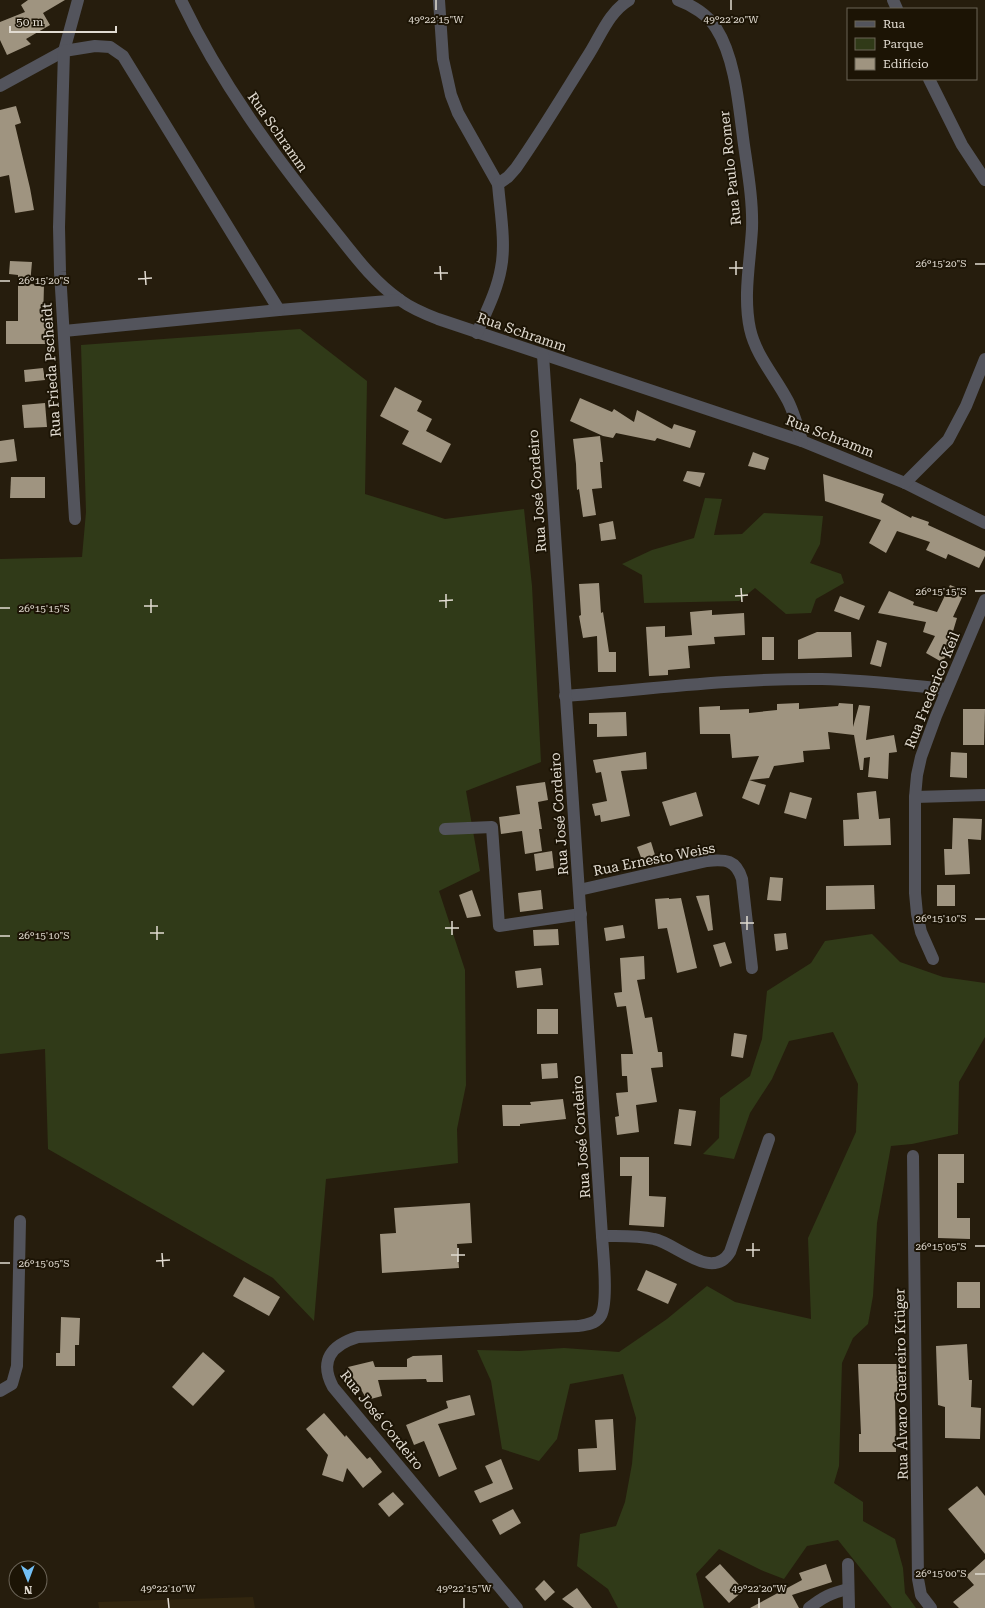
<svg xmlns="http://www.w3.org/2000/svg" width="985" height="1608" font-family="'Roboto Serif',serif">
  <rect width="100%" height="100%" fill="#261d0d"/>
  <path fill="#32260f" d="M253,1597L255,1608H99L98,1602Z"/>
  <g fill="#303a18">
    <path d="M300,329L367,381L365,494L445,519L524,509L532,586L541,762L466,791L480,871L439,891L465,970L466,1085L457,1129L458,1163L326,1179L314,1321L273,1278L48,1149L45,1049L0,1054V559L82,557L86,512L81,345Z"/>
    <path d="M705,498L722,499L714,535L742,534L764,513L823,516L820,544L810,563L841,574L844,583L816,599L811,613L786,614L755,588L739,601L644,603L642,575L622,564L652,550L694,538Z"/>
    <path d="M872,934L900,962L943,977L985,983V1037L959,1082L958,1134L912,1144L891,1146L877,1223L873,1296L868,1324L853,1338L842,1363L839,1466L834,1483L863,1502V1521L895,1539L903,1568L905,1593L916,1608H892L838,1540L807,1546L784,1579L761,1570L719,1549L696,1574L704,1608H618L608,1589L577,1566L580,1534L616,1526L625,1502L632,1464L636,1418L623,1374L570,1384L557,1439L539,1461L502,1449L491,1381L477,1350L519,1351L564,1348L619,1352L667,1319L707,1286L735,1302L811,1319L808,1238L856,1132L858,1084L833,1032L789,1041L772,1079L750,1113L734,1159L703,1154L719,1138L720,1098L750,1076L762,1039L767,991L811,963L825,941Z"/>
  </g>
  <g fill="#9f9480">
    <path d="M28,0H65L43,13L50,25L26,39L31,44L7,55L0,40V22L25,12L21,5Z"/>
    <path d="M16,106L21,123L15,125L30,188L34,210L15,213L9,175L0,177V110Z"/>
    <path d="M10,261L32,262L30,284L44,285L43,321H46L47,344H6V321H18V275L9,274Z"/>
    <path d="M43,368L45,380L25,382L24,370Z"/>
    <path d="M395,387L422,401L417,411L432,419L426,431L451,444L441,463L402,444L409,431L380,416Z"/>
    <path d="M580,398L612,412L614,409L634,422L637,410L672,429L674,424L696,431L690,448L657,438L655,441L616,433L613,438L603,436L570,421Z"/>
    <path d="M45,403L47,427L24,428L22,405Z"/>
    <path d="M600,436L603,462H600L602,488L592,489L596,515L583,517L579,489L577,490L576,464L573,439Z"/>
    <path d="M14,439L17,461L0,463V441Z"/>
    <path d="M753,452L769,458L765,470L748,466Z"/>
    <path d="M687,471L705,473L700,487L683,481Z"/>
    <path d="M823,474L884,494L881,502L911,518L912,516L929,522L928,525L985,551V556L979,568L948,554L946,559L926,550L930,542L897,531L886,553L869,543L881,520L825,501Z"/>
    <path d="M11,477H45V498H10Z"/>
    <path d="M613,521L616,539L601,541L599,524Z"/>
    <path d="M599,583L601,613L603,612L609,652H616V672H598L597,636L583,638L579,616L581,615L579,584Z"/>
    <path d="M950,585L965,591L953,617L957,618L945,658L940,661L926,653L935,636L923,632L926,622L878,613L889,591L914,602L913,605L937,612Z"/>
    <path d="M840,596L865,606L859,620L834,611Z"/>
    <path d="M712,610V615L744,613L745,635L714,637L715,644L688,646L690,668L668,670V675L649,676L646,627L665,626V637L692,635L690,612Z"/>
    <path d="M817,632H851L852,657L798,659V640Z"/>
    <rect x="762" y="637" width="12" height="23"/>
    <path d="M877,640L887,643L881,667L870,664Z"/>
    <path d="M799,703V709L838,706L839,703L853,704V727L859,705L870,706L866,740L894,735L897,752L889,753L888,779L868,777L870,757L864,758L863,770H860L854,735L828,732L830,749L803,751L804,762L774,766L769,778L749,780L759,756L732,758L730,734H700L699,707L720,706V710L749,709V713L777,710V704Z"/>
    <path d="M963,709H985L984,745H963Z"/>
    <path d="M626,712L627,736L597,737V724H589V713Z"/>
    <path d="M646,752L647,769L621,771L630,816L601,822L600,815L595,816L592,804L607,801L601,772L596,773L593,760Z"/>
    <path d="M951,752L967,753V778L950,777Z"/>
    <path d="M749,780L766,785L759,805L742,798Z"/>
    <path d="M545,782L548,800L538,802L542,829H539L542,851L525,854L522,831L501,834L499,817L520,814L516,786Z"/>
    <path d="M876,791L879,819L890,818L891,845L844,846L843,820L859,819L857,793Z"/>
    <path d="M696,792L703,816L670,826L662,802Z"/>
    <path d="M790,792L812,798L806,819L784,813Z"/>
    <path d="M953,818L982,819L981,840L968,839L970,874L945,875L944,849H952Z"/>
    <path d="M651,842L655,855L642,860L637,847Z"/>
    <path d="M552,851L554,868L536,871L534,854Z"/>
    <path d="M770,877L783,878L781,901L767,900Z"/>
    <path d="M874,885L875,909L826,910V886Z"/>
    <rect x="937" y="885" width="18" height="21"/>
    <path d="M472,890L481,916L467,918L459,895Z"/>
    <path d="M541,890L543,909L520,912L518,893Z"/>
    <path d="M709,895L713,930L708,931L696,896Z"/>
    <path d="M669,898V899L681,898L697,968L677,973L667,928L658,929L655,899Z"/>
    <path d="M623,925L625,938L606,941L604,928Z"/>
    <path d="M558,929L559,945L534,946L533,930Z"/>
    <path d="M786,933L788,949L776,951L774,934Z"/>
    <path d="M725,942L732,963L720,967L713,945Z"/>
    <path d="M644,956L645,979L637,980L645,1018L652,1017L658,1052H662L663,1067L651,1068L657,1102L636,1105L639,1132L617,1135L615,1117L619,1116L616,1093L628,1092L627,1076H622L621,1054H633L626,1006L617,1007L614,993L622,992L620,958Z"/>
    <path d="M541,968L543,985L517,988L515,971Z"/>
    <rect x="537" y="1009" width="21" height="25"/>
    <path d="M734,1033L747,1035L743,1058L731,1056Z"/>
    <path d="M557,1063L558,1078L542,1079L541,1064Z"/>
    <path d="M563,1099L566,1119L520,1124V1126H503L502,1105H531L530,1102Z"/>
    <path d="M679,1109L696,1111L691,1146L674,1144Z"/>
    <path d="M938,1154H964V1183H957V1218H970V1239L938,1238Z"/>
    <path d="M620,1157H649V1196L666,1197L664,1227L629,1225L632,1176H620Z"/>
    <path d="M470,1203L472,1243L457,1244L459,1268L382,1273L380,1234L396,1233L394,1208Z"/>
    <path d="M646,1270L677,1284L668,1304L637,1290Z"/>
    <path d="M244,1277L280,1297L269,1316L233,1296Z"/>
    <rect x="957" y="1282" width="23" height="26"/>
    <path d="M61,1317L80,1318L79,1345H75V1366H56V1353H60Z"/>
    <path d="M967,1344L969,1380H972L971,1407L981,1408L980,1439L945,1438V1407L938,1405L936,1346Z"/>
    <path d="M203,1352L225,1371L193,1406L172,1387Z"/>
    <path d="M442,1355L443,1382H427L426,1379L378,1380L382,1396L367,1400L358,1384H352L348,1367L373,1361L375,1367H407V1359L413,1356Z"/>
    <path d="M858,1364H899V1394H895L896,1452H859V1434H861Z"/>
    <path d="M470,1395L475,1415L438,1424L457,1469L439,1477L424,1441L414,1445L406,1425L448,1408L446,1401Z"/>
    <path d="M324,1413L345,1437L346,1435L367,1459L370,1457L382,1472L363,1488L347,1468L343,1482L322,1475L328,1455L306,1429Z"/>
    <path d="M613,1419L616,1470L579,1472L578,1449L597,1448L595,1420Z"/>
    <path d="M501,1459L513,1489L480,1503L474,1491L493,1483L485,1466Z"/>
    <path d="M977,1486L985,1496V1554L948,1509Z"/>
    <path d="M393,1492L404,1504L389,1517L378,1504Z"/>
    <path d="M513,1509L521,1523L500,1535L492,1520Z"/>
    <path d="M985,1559V1608H959L953,1602L974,1585L966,1576Z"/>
    <path d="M720,1564L744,1590L729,1603L705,1577Z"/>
    <path d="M826,1564L832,1582L792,1595L799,1608H750L802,1580L799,1573Z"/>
    <path d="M544,1580L555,1592L545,1601L535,1589Z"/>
    <path d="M577,1588L592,1608H574L562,1599Z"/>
  </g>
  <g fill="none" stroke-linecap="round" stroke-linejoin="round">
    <g stroke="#53545c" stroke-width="12">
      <path d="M181,0C220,82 273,154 330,225C351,251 372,281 400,300C411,308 425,314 438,319L802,441L905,483L985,523"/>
      <path d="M439,0L443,59L451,95L458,113L498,184"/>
      <path d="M678,0C692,5 708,15 716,28C736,59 739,109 744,145C748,173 753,202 752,229C750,263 743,296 750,329C756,356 775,376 788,401C794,413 798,427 802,441"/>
      <path d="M893,0L897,9"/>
      <path d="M929,79L962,145L985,180"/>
      <path d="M0,86L64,51L78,0"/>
      <path d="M64,331L279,310L400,300"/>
      <path d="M477,333C486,312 497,291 501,268C506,243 500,210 498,184L508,177L516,168C542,131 565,92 589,54C601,35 609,12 629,0"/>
      <path d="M905,483L948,440L966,406L985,359"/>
      <path d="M75,519L60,272L59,227L64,51L95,46L110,47L123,56L279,310"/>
      <path d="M565,696C651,689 737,678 822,679C864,680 905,685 946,689"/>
      <path d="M915,797L985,795"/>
      <path d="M445,829L492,827L499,926L581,914"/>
      <path d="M579,890L707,861C726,859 736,860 742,879L752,968"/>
      <path d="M933,959L921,932L917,914L915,893V797L917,775L921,757L936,716L985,600"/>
      <path d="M913,1156L918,1579L921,1595L931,1608"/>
      <path d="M602,1236C619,1236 637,1235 654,1239C676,1243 712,1282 730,1252L769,1139"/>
      <path d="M0,1391L12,1384L17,1366L20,1221"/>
      <path d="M848,1564L849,1608"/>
      <path d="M517,1608L333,1387C319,1361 331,1345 358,1337L578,1326C585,1325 595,1324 600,1317C609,1305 603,1252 602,1236L543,355"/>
      <path d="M809,1608C823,1597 831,1593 848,1589"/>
    </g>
  </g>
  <path fill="none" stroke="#e1dbd1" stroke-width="1.5" d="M436,0V10M731,0V10M736,261V275M975,264H985M440,266L441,280M729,268H743M145,271L146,285M434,273H448M138,279L152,278M0,281H10M741,588L742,602M975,591H985M446,594V608M735,596L748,595M151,599V613M439,601L453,600M144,606H158M0,608H10M747,916V930M975,919H985M452,921V935M740,923H754M157,926V940M445,928H459M150,933H164M0,936H10M753,1243V1257M975,1246H985M458,1248V1262M746,1250H760M162,1253L163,1267M451,1255H465M156,1261L170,1260M0,1263H10M975,1574H985M168,1598L169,1608M464,1598V1608M759,1598V1608"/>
  <g text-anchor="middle" stroke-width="4" stroke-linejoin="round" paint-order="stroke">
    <g font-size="14" fill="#e1dbd1" stroke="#1c1405">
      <text transform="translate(278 132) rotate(55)" y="5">Rua Schramm</text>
      <text transform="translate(730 168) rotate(-96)" y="5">Rua Paulo Romer</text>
      <text transform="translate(522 332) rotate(19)" y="5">Rua Schramm</text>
      <text transform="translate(51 370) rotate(-94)" y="5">Rua Frieda Pscheidt</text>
      <text transform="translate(830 436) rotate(21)" y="5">Rua Schramm</text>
      <text transform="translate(537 491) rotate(-94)" y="5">Rua José Cordeiro</text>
      <text transform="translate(932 690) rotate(-68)" y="5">Rua Frederico Keil</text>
      <text transform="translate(559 814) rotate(-94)" y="5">Rua José Cordeiro</text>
      <text transform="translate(654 859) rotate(-11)" y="5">Rua Ernesto Weiss</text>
      <text transform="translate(581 1137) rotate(-94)" y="5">Rua José Cordeiro</text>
      <text transform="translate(901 1384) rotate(-91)" y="5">Rua Álvaro Guerreiro Krüger</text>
      <text transform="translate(382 1420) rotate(51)" y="5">Rua José Cordeiro</text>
    </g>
  </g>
  <g font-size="10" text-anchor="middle" fill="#e1dbd1" stroke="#1c1405" stroke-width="4" stroke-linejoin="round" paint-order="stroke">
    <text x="436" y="23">49°22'15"W</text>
    <text x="731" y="23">49°22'20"W</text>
    <text x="941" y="267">26°15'20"S</text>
    <text x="44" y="284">26°15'20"S</text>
    <text x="941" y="595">26°15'15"S</text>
    <text x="44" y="612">26°15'15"S</text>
    <text x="941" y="922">26°15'10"S</text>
    <text x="44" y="939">26°15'10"S</text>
    <text x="941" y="1250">26°15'05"S</text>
    <text x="44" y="1267">26°15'05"S</text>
    <text x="941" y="1577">26°15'00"S</text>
    <text x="168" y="1592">49°22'10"W</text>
    <text x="464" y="1592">49°22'15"W</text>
    <text x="759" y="1592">49°22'20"W</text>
  </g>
  <rect x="847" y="8" width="130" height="72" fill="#1c1405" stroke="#6b6457"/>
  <rect x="855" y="21" width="20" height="6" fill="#53545c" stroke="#6b6457"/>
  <text x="883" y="28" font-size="12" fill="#e1dbd1">Rua</text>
  <rect x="855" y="38" width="20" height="12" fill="#303a18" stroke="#6b6457"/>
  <text x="883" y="48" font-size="12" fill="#e1dbd1">Parque</text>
  <rect x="855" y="58" width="20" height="12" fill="#9f9480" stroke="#6b6457"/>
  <text x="883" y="68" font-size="12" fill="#e1dbd1">Edifício</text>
  <g transform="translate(28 1580) rotate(179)"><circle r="19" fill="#1c1405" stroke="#6b6457"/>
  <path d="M0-3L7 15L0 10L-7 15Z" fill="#73c0f6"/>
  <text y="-6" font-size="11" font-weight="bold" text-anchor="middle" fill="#e1dbd1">N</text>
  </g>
  <path d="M10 26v6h106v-6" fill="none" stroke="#e1dbd1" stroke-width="2"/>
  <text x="16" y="26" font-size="12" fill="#e1dbd1" stroke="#1c1405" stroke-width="3" paint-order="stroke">50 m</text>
</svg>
